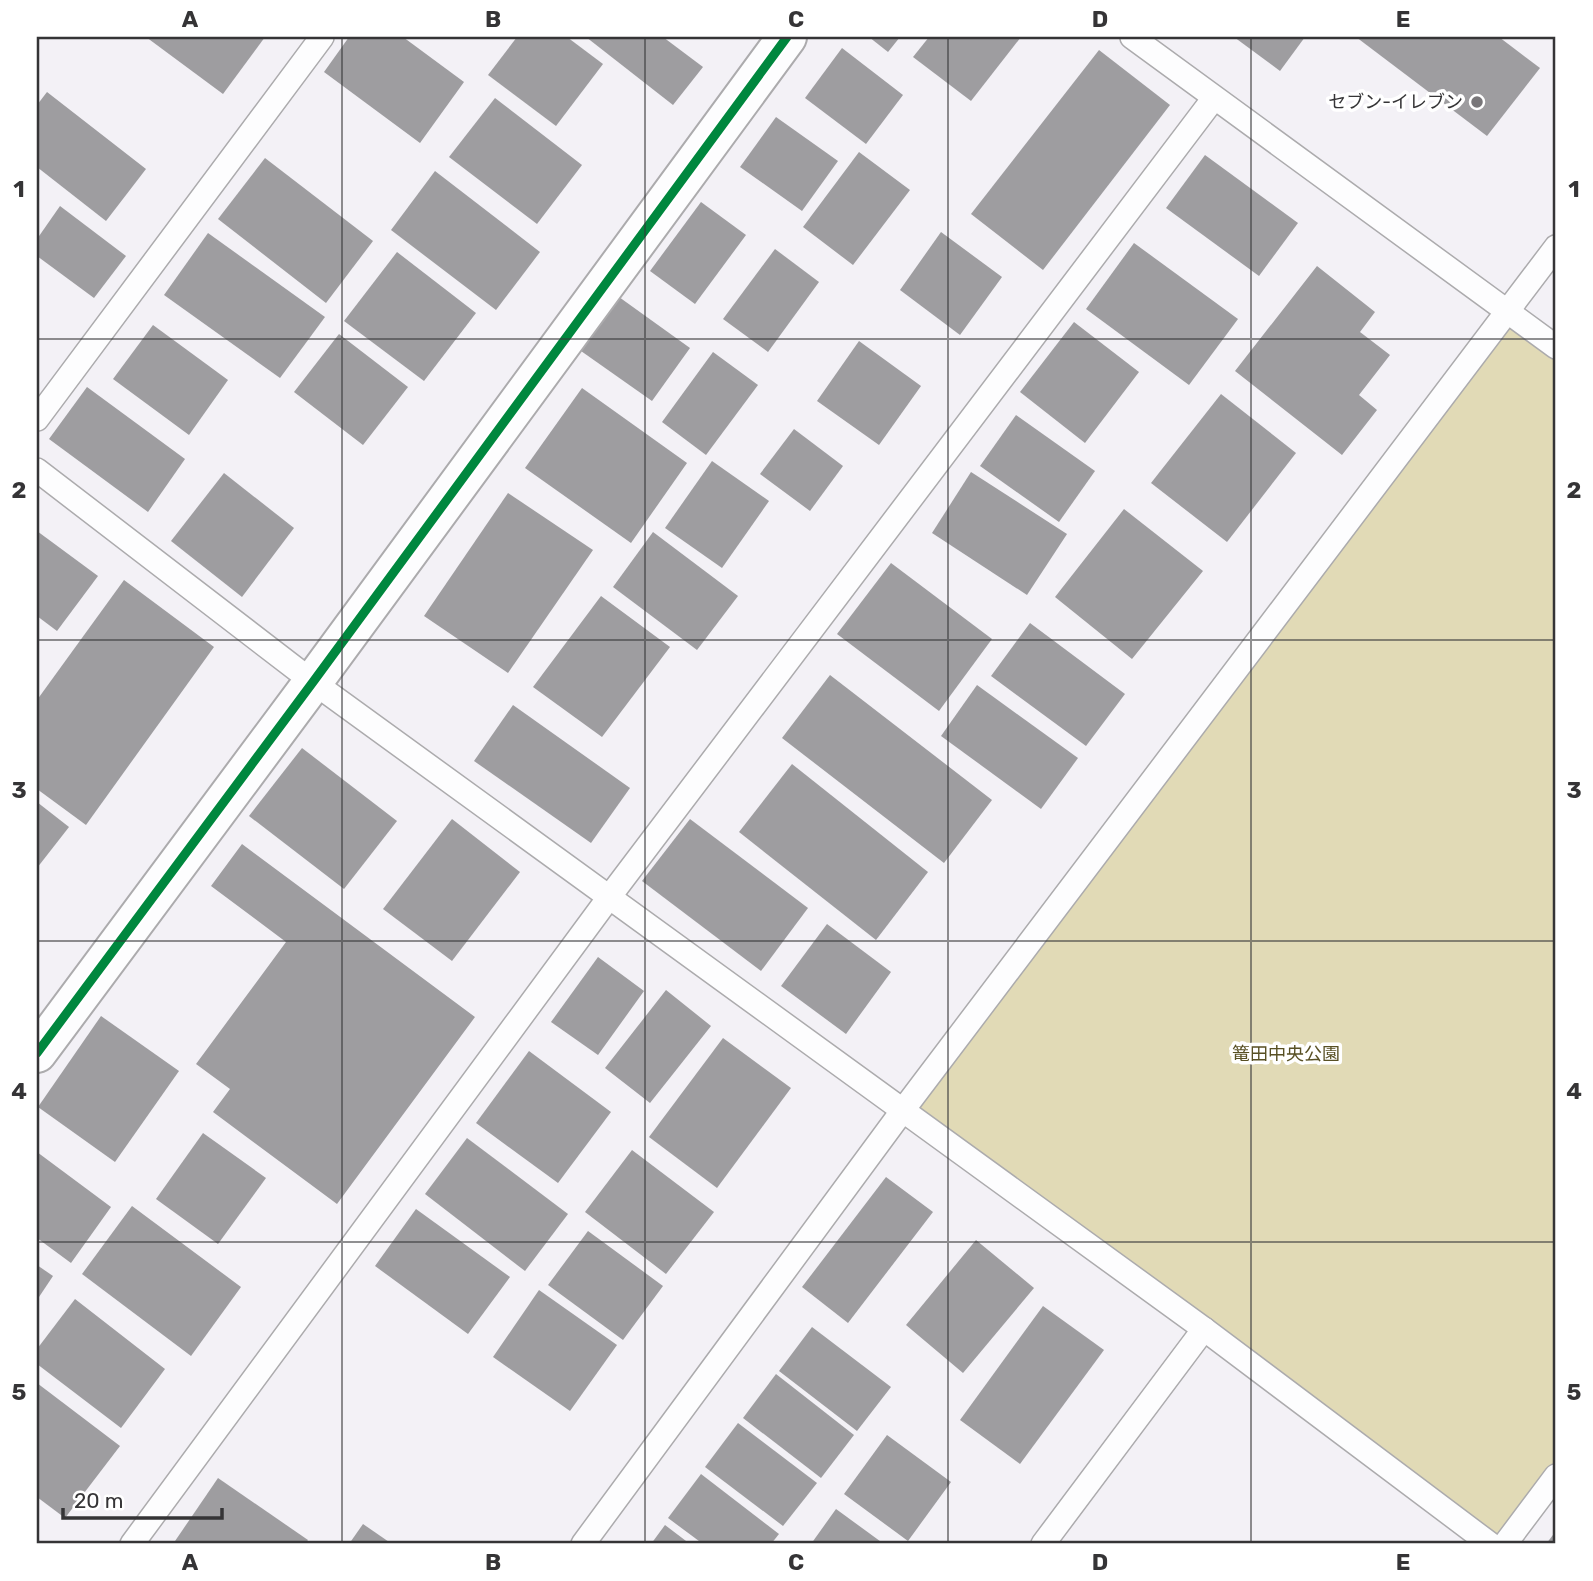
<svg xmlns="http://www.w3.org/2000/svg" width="1593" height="1581" font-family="Rubik,'Noto Sans JP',sans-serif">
  <rect width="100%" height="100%" fill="#f3f1f6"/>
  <path fill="#e1dab6" d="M1509,312L1556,347V1476L1505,1544L903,1110Z"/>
  <g fill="#9e9da0">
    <path d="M146,37H265L223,94Z"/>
    <path d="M349,37H403L464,82L420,143L324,72Z"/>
    <path d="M517,37H567L603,64L556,126L488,75Z"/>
    <path d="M586,37H663L703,67L673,105Z"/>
    <path d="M869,37H900L888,52Z"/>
    <path d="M929,37H1021L971,101L913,57Z"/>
    <path d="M1234,37H1305L1280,71Z"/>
    <path d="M1356,37H1499L1540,68L1487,136Z"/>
    <path d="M842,48L903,95L866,144L805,98Z"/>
    <path d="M1099,50L1170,105L1043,270L971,214Z"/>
    <path d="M47,92L146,169L106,221L37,167V105Z"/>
    <path d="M495,98L582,165L537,224L449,157Z"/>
    <path d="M776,117L838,161L802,211L740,167Z"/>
    <path d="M859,152L910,190L853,265L803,227Z"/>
    <path d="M1205,155L1298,223L1259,276L1166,208Z"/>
    <path d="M265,158L373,241L326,303L218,219Z"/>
    <path d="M435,171L540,252L496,310L391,230Z"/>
    <path d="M701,202L746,235L695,304L650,271Z"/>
    <path d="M60,206L126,256L94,298L37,256V239Z"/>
    <path d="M941,232L1002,277L960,335L900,290Z"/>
    <path d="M208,233L325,317L280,378L164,295Z"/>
    <path d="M1134,243L1238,319L1189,385L1086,309Z"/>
    <path d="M775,249L819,282L768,352L723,319Z"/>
    <path d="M397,252L476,313L424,381L344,321Z"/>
    <path d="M1317,266L1375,312L1360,332L1390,355L1359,395L1377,410L1342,455L1235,371Z"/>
    <path d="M619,297L690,348L652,401L581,351Z"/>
    <path d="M1074,322L1139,372L1085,443L1020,392Z"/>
    <path d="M153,325L228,380L189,435L113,379Z"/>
    <path d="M339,334L408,387L363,445L294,392Z"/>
    <path d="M859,341L921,386L879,445L817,401Z"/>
    <path d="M713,352L758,385L706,455L662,422Z"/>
    <path d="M87,387L185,459L148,512L49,439Z"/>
    <path d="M582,388L687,463L631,543L525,468Z"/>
    <path d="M1221,394L1296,453L1227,542L1151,483Z"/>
    <path d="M1016,415L1095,471L1059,522L980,466Z"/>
    <path d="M794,429L843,466L810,511L760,474Z"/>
    <path d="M712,461L769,501L722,568L665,528Z"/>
    <path d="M971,472L1067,534L1027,595L932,533Z"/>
    <path d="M224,473L294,528L242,597L171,541Z"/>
    <path d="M508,493L593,550L508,673L424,616Z"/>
    <path d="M1124,509L1203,571L1132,659L1055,597Z"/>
    <path d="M37,531L98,576L57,631L37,616Z"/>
    <path d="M653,532L738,596L697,650L613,587Z"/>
    <path d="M891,563L992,639L939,711L837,634Z"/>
    <path d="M124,580L214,647L86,825L37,789V700Z"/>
    <path d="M601,596L670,647L602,737L533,687Z"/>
    <path d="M1030,623L1125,694L1086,746L991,676Z"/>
    <path d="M830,675L992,800L944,863L782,738Z"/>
    <path d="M977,685L1078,758L1041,809L941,736Z"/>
    <path d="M513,705L630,788L591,843L474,761Z"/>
    <path d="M302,748L397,821L344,889L249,816Z"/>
    <path d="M792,764L928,872L876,940L739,832Z"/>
    <path d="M37,802L69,827L37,868Z"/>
    <path d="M452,819L520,872L452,961L383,909Z"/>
    <path d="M690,819L808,908L761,971L642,881Z"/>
    <path d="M242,844L475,1017L337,1204L213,1112L230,1089L196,1064L286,942L211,886Z"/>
    <path d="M827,924L891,972L846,1034L781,986Z"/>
    <path d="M598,957L644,991L598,1055L551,1022Z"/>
    <path d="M666,990L711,1026L650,1103L605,1068Z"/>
    <path d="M101,1016L179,1071L115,1162L38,1107Z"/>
    <path d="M723,1038L791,1088L717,1188L649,1137Z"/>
    <path d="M529,1051L611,1112L558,1183L476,1123Z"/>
    <path d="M203,1133L266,1178L218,1244L156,1199Z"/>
    <path d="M467,1138L568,1214L525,1271L425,1194Z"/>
    <path d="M632,1150L714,1212L666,1274L585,1212Z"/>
    <path d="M37,1152L111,1207L71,1263L37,1238Z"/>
    <path d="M886,1177L933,1212L848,1323L802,1287Z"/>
    <path d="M132,1206L241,1287L191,1356L82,1274Z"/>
    <path d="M416,1209L510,1277L468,1334L375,1266Z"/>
    <path d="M588,1231L663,1286L623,1340L548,1285Z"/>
    <path d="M976,1240L1034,1288L963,1373L906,1325Z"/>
    <path d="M37,1265L53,1276L37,1300Z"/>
    <path d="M539,1290L617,1345L570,1411L493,1357Z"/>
    <path d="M75,1299L165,1369L121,1428L37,1364V1349Z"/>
    <path d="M1043,1306L1104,1350L1020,1464L960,1420Z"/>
    <path d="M812,1327L891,1387L857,1431L779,1371Z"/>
    <path d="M776,1374L854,1435L821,1478L743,1418Z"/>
    <path d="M37,1383L120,1446L65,1518L37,1497Z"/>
    <path d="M738,1423L817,1483L783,1526L705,1467Z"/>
    <path d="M887,1435L951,1482L908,1541L844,1494Z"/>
    <path d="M701,1474L779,1534L771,1544H703L668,1518Z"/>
    <path d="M218,1478L308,1540L305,1544H173Z"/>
    <path d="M836,1509L884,1544H811Z"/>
    <path d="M363,1524L392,1544H349Z"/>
    <path d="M665,1525L690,1544H651Z"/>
    <path d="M1556,1531V1544H1546Z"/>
  </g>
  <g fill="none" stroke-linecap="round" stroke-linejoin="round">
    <defs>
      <g id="lane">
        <path d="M1132,37L1556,347"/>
        <path d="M37,419L322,37"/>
        <path d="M37,470L313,682L1204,1329L1490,1544"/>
        <path d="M132,1544L610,896L1214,98"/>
        <path d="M583,1544L903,1110L1556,247"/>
        <path d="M1043,1544L1204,1329"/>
        <path d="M1505,1544L1556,1476"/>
      </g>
      <path id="street" d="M37,1053L313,682L787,37"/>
    </defs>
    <use href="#lane" stroke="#acabad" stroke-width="26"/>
    <use href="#street" stroke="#acabad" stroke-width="42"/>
    <use href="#lane" stroke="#fdfdfe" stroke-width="23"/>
    <use href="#street" stroke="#fdfdfe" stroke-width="38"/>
    <defs>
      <path id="cycleway" d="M37,1053L313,682L787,37"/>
    </defs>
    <use href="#cycleway" stroke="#fff" stroke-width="13"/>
    <use href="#cycleway" stroke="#00873e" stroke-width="9"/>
  </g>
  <path fill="none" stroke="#353436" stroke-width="2" stroke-opacity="0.55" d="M342,37V1544M645,37V1544M948,37V1544M1251,37V1544M37,339H1556M37,640H1556M37,941H1556M37,1242H1556"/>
  <circle fill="#787679" stroke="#fff" stroke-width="2.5" cx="1477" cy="102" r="7"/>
  <g text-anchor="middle" stroke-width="7" stroke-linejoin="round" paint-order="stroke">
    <g font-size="18" fill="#353436" stroke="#fff" text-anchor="end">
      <text x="1463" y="108">セブン-イレブン</text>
    </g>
    <g font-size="18" fill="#585024" stroke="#fff">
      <text x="1286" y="1060">篭田中央公園</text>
    </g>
  </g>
  <rect width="1593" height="1581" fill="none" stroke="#ffffff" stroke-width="77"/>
  <path d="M63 1508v10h159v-10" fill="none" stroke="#353436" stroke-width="3.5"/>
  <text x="74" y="1508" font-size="21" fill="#353436" stroke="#ffffff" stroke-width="5" paint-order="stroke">20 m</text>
  <rect x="38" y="38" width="1516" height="1504" fill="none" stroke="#353436" stroke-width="2.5"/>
  <g font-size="23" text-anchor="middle" font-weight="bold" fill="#353436">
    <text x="190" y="27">A</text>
    <text x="493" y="27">B</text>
    <text x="796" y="27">C</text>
    <text x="1100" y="27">D</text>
    <text x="1403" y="27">E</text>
    <text x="19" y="197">1</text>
    <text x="1574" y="197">1</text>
    <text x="19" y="498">2</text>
    <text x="1574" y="498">2</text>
    <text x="19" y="798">3</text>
    <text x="1574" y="798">3</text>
    <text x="19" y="1099">4</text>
    <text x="1574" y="1099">4</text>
    <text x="19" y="1400">5</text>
    <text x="1574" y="1400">5</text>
    <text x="190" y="1570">A</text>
    <text x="493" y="1570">B</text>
    <text x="796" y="1570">C</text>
    <text x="1100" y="1570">D</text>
    <text x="1403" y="1570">E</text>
  </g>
</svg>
